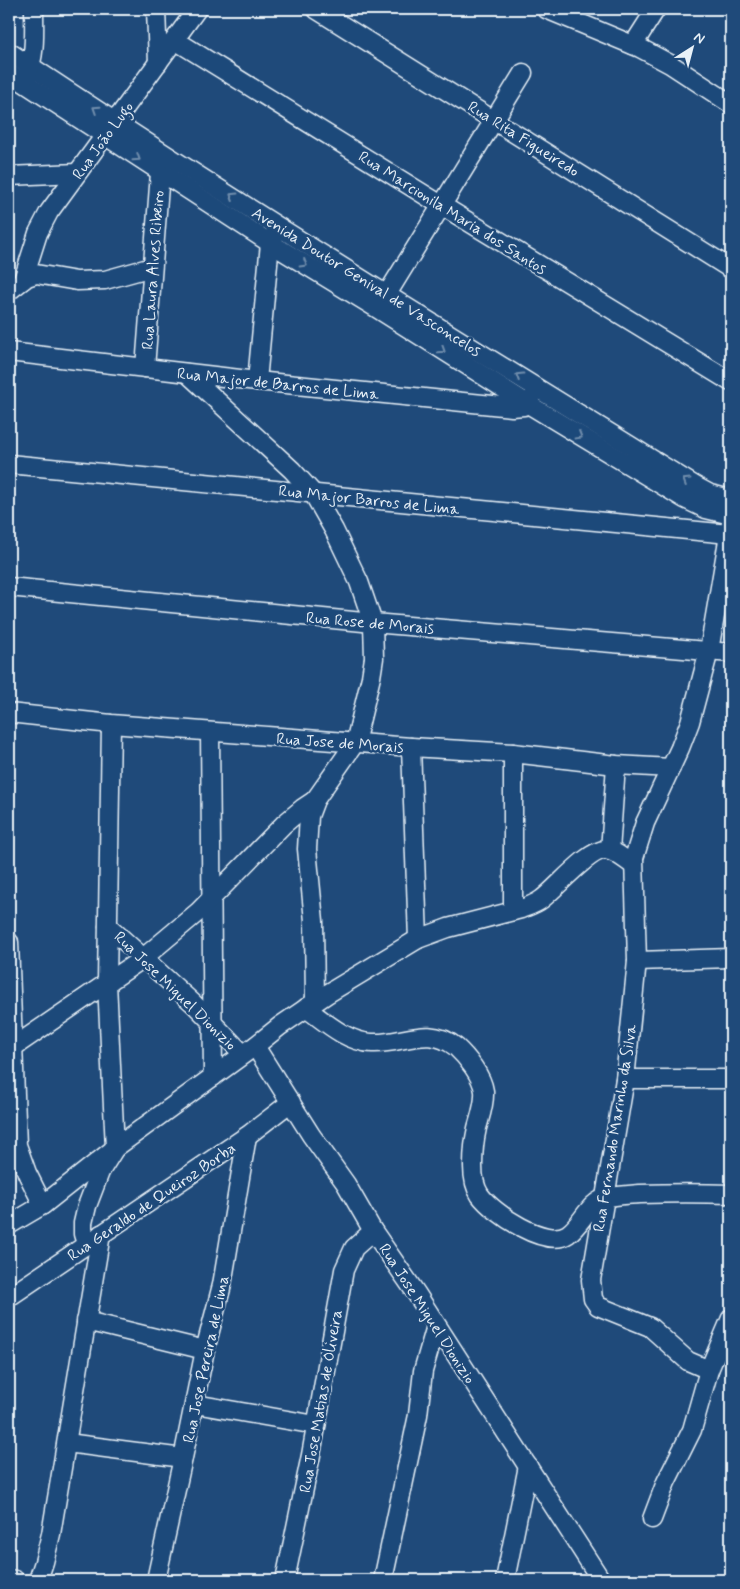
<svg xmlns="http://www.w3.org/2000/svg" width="740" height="1589" font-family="Mynerve,sans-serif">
  <rect width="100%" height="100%" fill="#1f4a7a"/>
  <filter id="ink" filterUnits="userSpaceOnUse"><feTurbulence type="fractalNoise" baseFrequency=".02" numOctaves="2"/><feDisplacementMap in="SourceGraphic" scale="10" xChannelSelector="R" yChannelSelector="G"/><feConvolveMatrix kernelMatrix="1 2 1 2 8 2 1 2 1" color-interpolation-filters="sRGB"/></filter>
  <g filter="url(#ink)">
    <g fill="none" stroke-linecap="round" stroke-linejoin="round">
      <defs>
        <g id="minor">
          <path d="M156,9L158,63"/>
          <path d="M316,9L731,269"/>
          <path d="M546,9L640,48L670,64L731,104"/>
          <path d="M175,40L441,205L731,382"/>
          <path d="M633,45L656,9"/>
          <path d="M9,52C234,202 467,345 697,487L710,494L731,499"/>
          <path d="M9,73L270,243L378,309L528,404L685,499L706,509L731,515"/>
          <path d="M27,75C36,54 34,31 34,9"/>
          <path d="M9,176L77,173"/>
          <path d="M23,280L38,233L49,212L197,9"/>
          <path d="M9,291L27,277L36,274L77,281L105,280L152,267"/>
          <path d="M381,304L523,73"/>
          <path d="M9,352L257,381L512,407L524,406L530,400"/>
          <path d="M145,368L160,173"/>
          <path d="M187,373L292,470L313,493L334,530L359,582L373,623L374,658L371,677L355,743L315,800L309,816L307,849L314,921L315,1002"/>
          <path d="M257,381L270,243L275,234"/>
          <path d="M9,464L729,534"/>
          <path d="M9,587L373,623L731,653"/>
          <path d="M9,713L111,724L411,747L513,753L616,765L671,768"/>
          <path d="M210,732L213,1077"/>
          <path d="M411,747L418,939"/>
          <path d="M513,753V911"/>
          <path d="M610,851L616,765"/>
          <path d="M108,926L194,1004L243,1054"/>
          <path d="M9,942L17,1145L27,1173L43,1205"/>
          <path d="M637,961L731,958"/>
          <path d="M306,1008C325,1022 347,1042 372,1043C402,1045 428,1024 456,1047C467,1057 482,1076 484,1091C485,1104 480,1117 477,1128C474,1141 473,1153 473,1166C473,1176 474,1186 480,1195C493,1213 546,1249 568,1234C582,1224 589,1202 606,1198C617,1195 629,1195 640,1194C671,1193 701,1193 731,1194"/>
          <path d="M255,1046L311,1135L346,1184L373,1231L416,1293L601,1580"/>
          <path d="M9,1050L142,959L198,912L284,824L303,808L315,800"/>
          <path d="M625,1079H731"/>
          <path d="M9,1225L43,1205L115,1148L255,1046L280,1026L327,994L418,939L448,928L521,909C529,906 536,904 542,899C556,889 590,848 606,850C616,851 625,860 633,865"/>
          <path d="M86,1244L83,1234V1223L87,1206L100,1172L115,1148L107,983L111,724"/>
          <path d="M9,1297L247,1136L291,1102"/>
          <path d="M86,1321L205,1350"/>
          <path d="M709,1370L688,1361L650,1327L598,1306L593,1299L591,1280L625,1079L637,961L634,858L645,823L680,748L690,722L709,651L731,523"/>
          <path d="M195,1404L316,1425"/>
          <path d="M67,1443L183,1458"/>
          <path d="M652,1519L666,1482L692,1430L709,1370L731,1318"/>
          <path d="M9,1579L15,1580"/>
          <path d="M38,1580L44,1562L51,1534L101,1234"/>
          <path d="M156,1580L183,1458L205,1350L222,1285L247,1136"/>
          <path d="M285,1580L311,1455L344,1270L354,1248L373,1231"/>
          <path d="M383,1580L418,1415L423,1371L436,1326"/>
          <path d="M505,1580L528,1466"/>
        </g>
      </defs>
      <use href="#minor" stroke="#e8f1f8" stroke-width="21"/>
      <use href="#minor" stroke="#1f4a7a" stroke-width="18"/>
    </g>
    <defs><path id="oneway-chevron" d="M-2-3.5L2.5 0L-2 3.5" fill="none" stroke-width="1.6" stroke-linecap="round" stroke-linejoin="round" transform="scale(1.25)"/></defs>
    <g stroke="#6f8dac">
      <use href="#oneway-chevron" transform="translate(96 109) rotate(-147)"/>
      <use href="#oneway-chevron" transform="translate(137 158) rotate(33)"/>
      <use href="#oneway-chevron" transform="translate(233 196) rotate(-148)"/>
      <use href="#oneway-chevron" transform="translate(304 264) rotate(31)"/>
      <use href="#oneway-chevron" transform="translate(442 350) rotate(33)"/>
      <use href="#oneway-chevron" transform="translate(519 376) rotate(-148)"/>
      <use href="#oneway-chevron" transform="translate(579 436) rotate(31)"/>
      <use href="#oneway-chevron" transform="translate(686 481) rotate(-148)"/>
    </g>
  </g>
  <g text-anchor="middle" stroke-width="5" stroke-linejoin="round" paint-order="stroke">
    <g font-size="16" fill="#e8f1f8" stroke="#1f4a7a">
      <text transform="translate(524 138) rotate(32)" y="6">Rua Rita Figueiredo</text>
      <text transform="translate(102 140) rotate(-54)" y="6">Rua João Lugo</text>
      <text transform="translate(453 212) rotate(32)" y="6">Rua Marcionila Maria dos Santos</text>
      <text transform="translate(152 270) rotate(-86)" y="6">Rua Laura Alves Ribeiro</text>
      <text transform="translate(367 281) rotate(32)" y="6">Avenida Doutor Genival de Vasconcelos</text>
      <text transform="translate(278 383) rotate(6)" y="6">Rua Major de Barros de Lima</text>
      <text transform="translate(369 499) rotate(6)" y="6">Rua Major Barros de Lima</text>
      <text transform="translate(370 622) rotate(5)" y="6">Rua Rose de Morais</text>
      <text transform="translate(340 742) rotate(4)" y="6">Rua Jose de Morais</text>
      <text transform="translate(176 990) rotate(44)" y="6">Rua Jose Miguel Dionizio</text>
      <text transform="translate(614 1128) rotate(-81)" y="6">Rua Fernando Marinho da Silva</text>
      <text transform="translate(151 1201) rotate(-34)" y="6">Rua Geraldo de Queiroz Borba</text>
      <text transform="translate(428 1313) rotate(57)" y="6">Rua Jose Miguel Dionizio</text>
      <text transform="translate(205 1359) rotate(-78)" y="6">Rua Jose Pereira de Lima</text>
      <text transform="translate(320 1401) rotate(-80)" y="6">Rua Jose Matias de Oliveira</text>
    </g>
  </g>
  <rect width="740" height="1589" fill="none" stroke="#1f4a7a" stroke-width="30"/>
  <rect x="15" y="15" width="710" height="1559" fill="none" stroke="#e8f1f8" stroke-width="2" filter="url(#ink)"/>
  <g transform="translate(692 48) rotate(36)" stroke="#1f4a7a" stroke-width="4" paint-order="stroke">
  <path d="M0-4L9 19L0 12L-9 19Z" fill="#e8f1f8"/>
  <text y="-8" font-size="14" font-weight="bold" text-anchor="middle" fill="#e8f1f8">N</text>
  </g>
</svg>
